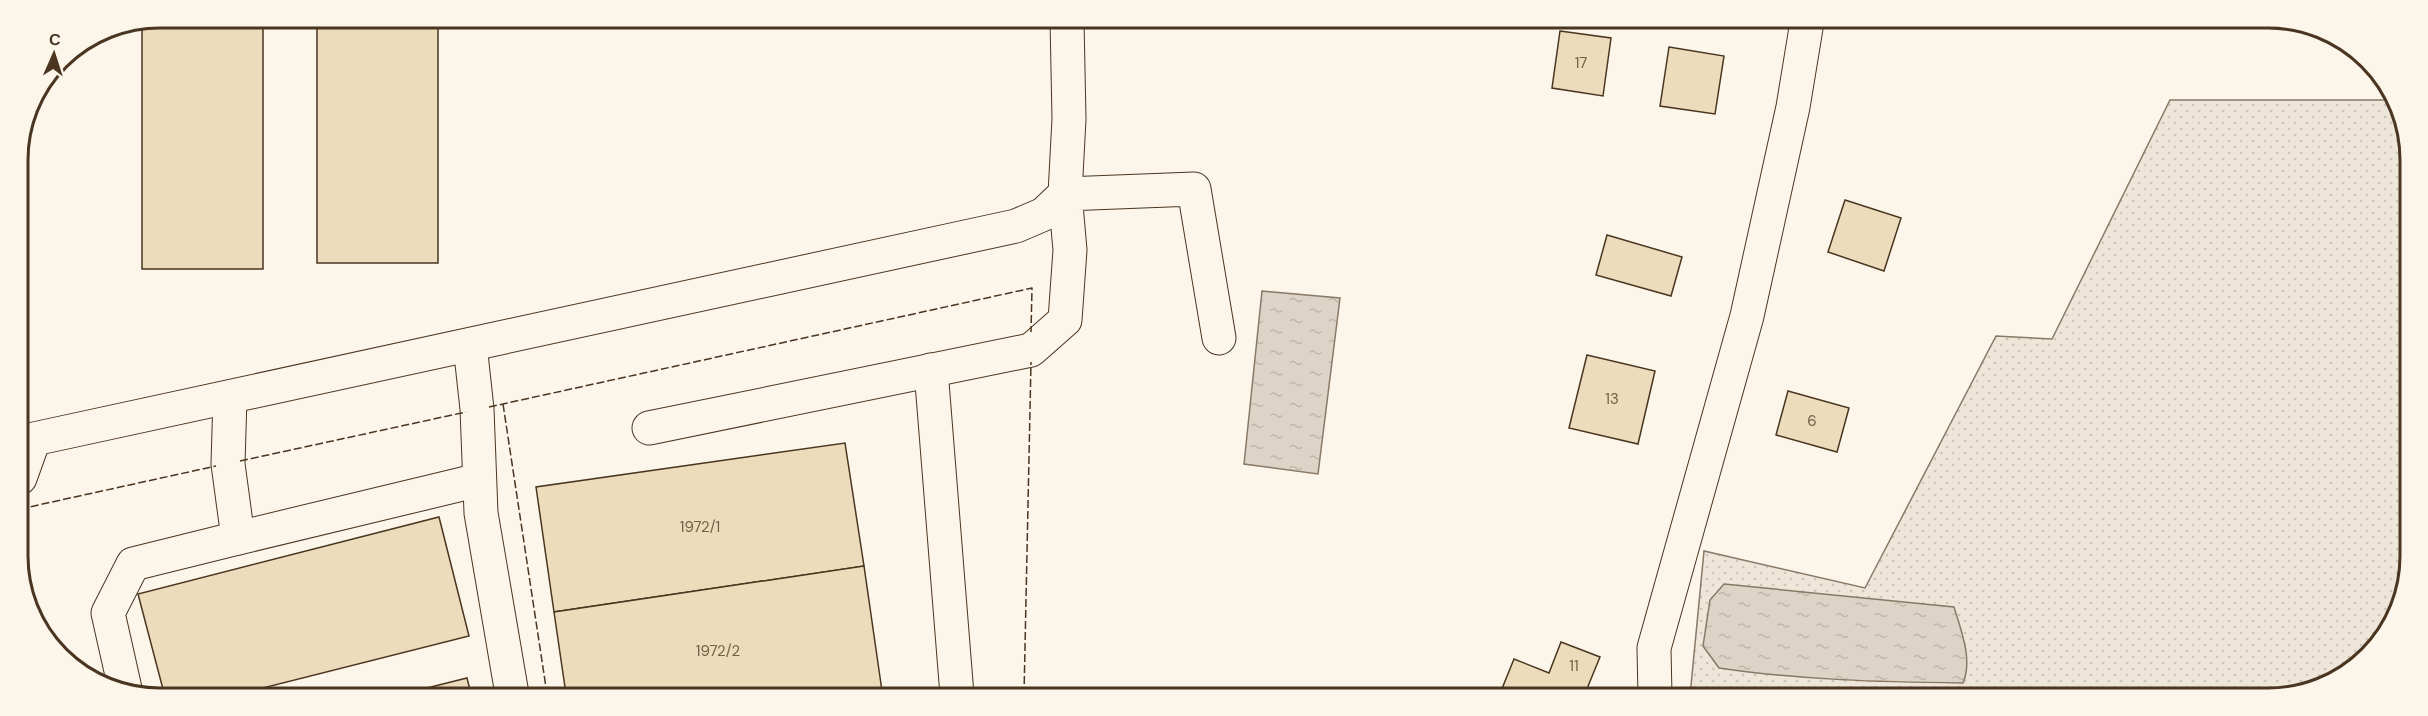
<svg xmlns="http://www.w3.org/2000/svg" width="2428" height="716" font-family="'DM Sans',sans-serif">
  <defs>
    <pattern id="grass-dots" width="8" height="8" patternUnits="userSpaceOnUse" patternTransform="scale(1.5)"><rect width="8" height="8" fill="#ede6d9"/><path d="M2 2h.1M6 6h.1" fill="none" stroke="#cdc6ba" stroke-width="1.8" stroke-linecap="round"/></pattern>
    <pattern id="water-ripples" width="26" height="14" patternUnits="userSpaceOnUse" patternTransform="scale(1.5)"><rect width="26" height="14" fill="#dcd4c6"/><path d="M2 4q2-2 4 0t4 0M15 11q2-2 4 0t4 0" fill="none" stroke="#beb7aa"/></pattern>
  </defs>
  <rect width="100%" height="100%" fill="#fbf6e9"/>
  <path fill="url(#grass-dots)" stroke="#887966" stroke-width="1.5" d="M2170,100H2391L2407,133L2405,592L2361,663L2322,687L2277,698L1690,696L1704,551L1865,588L1996,336L2052,339Z"/>
  <g fill="url(#water-ripples)" stroke="#887966" stroke-width="1.5">
    <path d="M1262,291L1340,298L1318,474L1244,464Z"/>
    <path d="M1724,584L1954,607C1961,630 1973,660 1963,683C1881,682 1800,680 1719,668L1703,646L1710,600Z"/>
  </g>
  <g fill="#ecdcbc" stroke="#4a3520" stroke-width="1.5">
    <path d="M160,18H263V269H142V22Z"/>
    <path d="M317,18L438,19V263H317Z"/>
    <path d="M1560,31L1611,38L1603,96L1552,88Z"/>
    <path d="M1669,47L1724,56L1715,114L1660,106Z"/>
    <path d="M1845,200L1901,218L1884,271L1828,252Z"/>
    <path d="M1607,235L1682,257L1671,296L1596,275Z"/>
    <path d="M1587,355L1655,371L1638,444L1569,428Z"/>
    <path d="M1788,391L1849,408L1837,452L1776,435Z"/>
    <path d="M845,443L864,566L554,612L536,487Z"/>
    <path d="M439,517L469,636L243,693H164L138,594Z"/>
    <path d="M864,566L882,691L854,695L566,694L554,612Z"/>
    <path d="M1561,642L1600,657L1584,696H1499L1514,659L1549,673Z"/>
    <path d="M467,678L471,694H403Z"/>
    <path d="M882,691L883,695H854Z"/>
  </g>
  <g fill="none" stroke-linecap="round" stroke-linejoin="round">
    <defs>
      <g id="minor">
        <path d="M470,345L477,409L481,513L512,694"/>
        <path d="M931,370L957,695"/>
        <path d="M230,397L228,464L238,538L479,480"/>
        <path d="M649,428L1031,350L1065,320L1070,250L1065,194L1194,189L1219,338"/>
        <path d="M20,478L34,439L1016,226L1044,214L1065,194L1069,119L1067,20"/>
        <path d="M126,693L108,613L133,564L238,538"/>
        <path d="M1655,696L1654,648L1747,316L1793,107L1807,22"/>
      </g>
    </defs>
    <use href="#minor" stroke="#4a3520" stroke-width="35"/>
    <use href="#minor" stroke="#fbf6e9" stroke-width="33"/>
    <g stroke="#4a3520" stroke-width="1.5" stroke-dasharray="8 3" stroke-linecap="butt">
      <path d="M503,404L547,694"/>
      <path d="M489,407L1032,288L1031,332"/>
      <path d="M240,461L466,412"/>
      <path d="M20,509L216,466"/>
      <path d="M1024,695L1031,362"/>
    </g>
  </g>
  <g text-anchor="middle" stroke-width="4.5" stroke-linejoin="round" paint-order="stroke">
    <g font-size="15" fill="#725f47">
      <text x="1581" y="68">17</text>
      <text x="1612" y="404">13</text>
      <text x="1812" y="426">6</text>
      <text x="700" y="532">1972/1</text>
      <text x="718" y="656">1972/2</text>
      <text x="1574" y="671">11</text>
    </g>
  </g>
  <path d="M0 0H2428V716H0ZM160 28H2268A132 132 0 0 1 2400 160V556A132 132 0 0 1 2268 688H160A132 132 0 0 1 28 556V160A132 132 0 0 1 160 28Z" fill="#fbf6e9" fill-rule="evenodd"/>
  <path fill="none" stroke="#4a3520" stroke-width="3" d="M160 28H2268A132 132 0 0 1 2400 160V556A132 132 0 0 1 2268 688H160A132 132 0 0 1 28 556V160A132 132 0 0 1 160 28Z"/>
  <g transform="translate(54 54) rotate(3)" stroke="#fbf6e9" stroke-width="4.5" paint-order="stroke">
  <path d="M0-4.5L10 22L0 15L-10 22Z" fill="#4a3520"/>
  <text y="-9" font-size="16" font-weight="bold" text-anchor="middle" fill="#4a3520">С</text>
  </g>
</svg>
